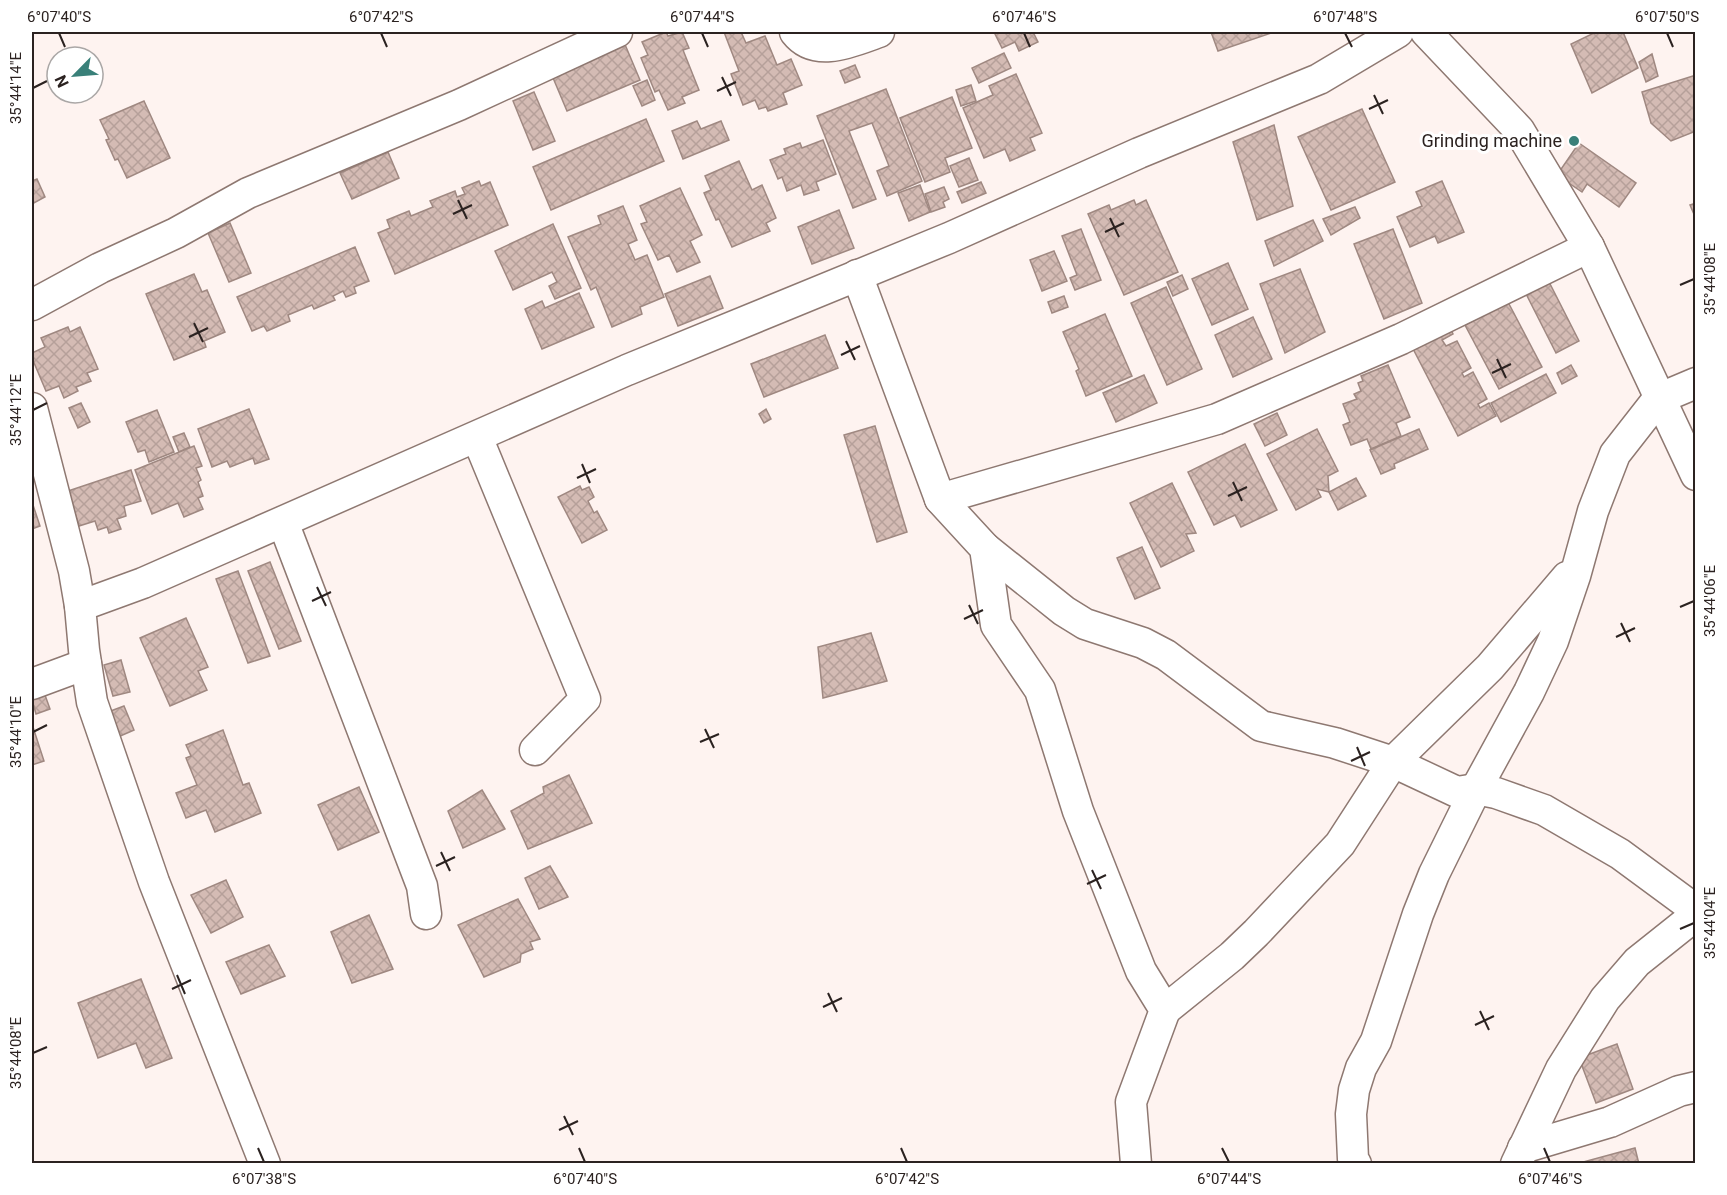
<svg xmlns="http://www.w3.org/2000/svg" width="1727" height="1195" font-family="Roboto,sans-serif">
  <defs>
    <pattern id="building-cross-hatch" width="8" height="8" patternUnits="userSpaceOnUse" patternTransform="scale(1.5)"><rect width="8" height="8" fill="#d4bbb4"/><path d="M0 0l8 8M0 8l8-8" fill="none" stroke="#b6a09a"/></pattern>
  </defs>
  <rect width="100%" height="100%" fill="#fef3f0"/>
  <g fill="url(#building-cross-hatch)" stroke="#9f8881" stroke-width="1.5">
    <path d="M666,32L668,36L682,32L689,48L683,50L699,90L682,97L685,103L668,110L659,90L655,92L641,58L648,55L642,42Z"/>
    <path d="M724,32H741L746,43L765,36L777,65L791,59L802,85L783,93L787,104L768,111L766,107L759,109L755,100L743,105L731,74L739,71Z"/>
    <path d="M994,32H1033L1038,42L1019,51L1015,42L1002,48Z"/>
    <path d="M1211,32H1274L1218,51Z"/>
    <path d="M1596,32H1623L1638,68L1592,93L1571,44Z"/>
    <path d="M621,35L640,80L567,111L548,66Z"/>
    <path d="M1004,53L1011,68L979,83L972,68Z"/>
    <path d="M1652,54L1658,76L1646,82L1639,62Z"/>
    <path d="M855,65L860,77L845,83L840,71Z"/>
    <path d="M1016,74L1042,133L1030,138L1035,150L1010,161L1005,149L984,158L963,108L993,95L989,86Z"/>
    <path d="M1696,75V131L1671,141L1651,123L1642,92Z"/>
    <path d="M647,80L655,100L642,106L633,86Z"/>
    <path d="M971,85L976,101L961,106L956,90Z"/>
    <path d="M886,89L922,181L887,196L877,171L889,166L872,123L849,131L876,199L853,208L817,116Z"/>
    <path d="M534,92L555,141L533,150L513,101Z"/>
    <path d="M952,97L972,148L945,158L950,172L925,182L900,118Z"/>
    <path d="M144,101L170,158L127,178L118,159L115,160L106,140L109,139L100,120Z"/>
    <path d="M1362,109L1395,182L1331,210L1298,137Z"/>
    <path d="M646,119L664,161L551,210L533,167Z"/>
    <path d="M697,121L701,129L721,121L729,140L683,159L672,131Z"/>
    <path d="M1274,125L1293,206L1257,220L1233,142Z"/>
    <path d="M823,140L836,174L816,182L819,190L804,195L801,185L787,191L782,177L778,179L770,160L786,154L784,149L800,143L802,148Z"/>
    <path d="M1579,143L1636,183L1619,207L1587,184L1582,192L1557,175Z"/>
    <path d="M388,152L399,178L352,199L340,173Z"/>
    <path d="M969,158L978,180L959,187L950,166Z"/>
    <path d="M739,161L752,190L762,185L776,218L766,223L770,231L732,247L719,219L716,220L704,193L711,190L705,176Z"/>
    <path d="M37,179L45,197L32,204V181Z"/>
    <path d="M479,181L481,186L490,182L508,225L395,274L378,233L390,228L387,220L409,211L411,216L433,207L430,201L455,191L457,197L465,194L462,188Z"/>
    <path d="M1442,181L1464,232L1438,243L1435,236L1410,247L1397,217L1422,206L1416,192Z"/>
    <path d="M981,182L986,193L962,203L957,192Z"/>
    <path d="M920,185L930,212L909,221L898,193Z"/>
    <path d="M944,187L949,199L943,202L945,207L931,212L925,194Z"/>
    <path d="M680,188L702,235L690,241L700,262L677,272L669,255L658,260L641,224L647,222L640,206Z"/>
    <path d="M1134,200L1136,205L1146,200L1178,272L1124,295L1088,214L1109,205L1111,210Z"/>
    <path d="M1696,203V219L1690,205Z"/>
    <path d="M623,206L637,240L628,244L635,260L647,255L664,297L640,307L642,314L612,327L596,287L591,290L568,237L601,224L598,216Z"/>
    <path d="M1355,207L1360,218L1331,235L1323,219Z"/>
    <path d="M839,210L854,248L812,264L798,227Z"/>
    <path d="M1313,220L1323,241L1274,266L1265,241Z"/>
    <path d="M230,223L251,273L229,282L208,233Z"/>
    <path d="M553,224L581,288L555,299L549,286L557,282L552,272L513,290L495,251Z"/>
    <path d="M1081,229L1101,280L1075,290L1070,278L1077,275L1062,236Z"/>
    <path d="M1393,229L1422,303L1384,319L1354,244Z"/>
    <path d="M355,247L369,281L354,287L356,293L346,297L343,291L333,296L335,300L314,309L312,305L288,315L290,321L267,331L264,326L252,331L237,297Z"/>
    <path d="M1054,251L1067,281L1042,291L1030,260Z"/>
    <path d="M1228,263L1248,309L1212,325L1192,279Z"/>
    <path d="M1300,269L1325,332L1285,353L1260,284Z"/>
    <path d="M1544,272L1579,341L1556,353L1521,284Z"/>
    <path d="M194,274L202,292L207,290L225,332L204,341L206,347L174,360L146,294Z"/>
    <path d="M1182,275L1188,289L1173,296L1167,282Z"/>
    <path d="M710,276L723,308L678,326L665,294Z"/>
    <path d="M1166,287L1202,369L1167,385L1131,303Z"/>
    <path d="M579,293L594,327L542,349L525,309L542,301L545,308Z"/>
    <path d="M1064,296L1068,307L1052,313L1048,302Z"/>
    <path d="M1508,302L1542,367L1499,389L1465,325Z"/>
    <path d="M1105,314L1132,376L1086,396L1076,371L1079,369L1063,332Z"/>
    <path d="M1253,317L1272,359L1233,377L1215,335Z"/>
    <path d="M1446,319L1453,334L1442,340L1446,346L1457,341L1471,368L1462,373L1464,377L1473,372L1487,399L1478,404L1480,408L1489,403L1496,416L1458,436L1408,339Z"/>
    <path d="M68,327L70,332L80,327L98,369L87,373L91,381L76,387L78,391L64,398L59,386L46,391L32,358V353L45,347L41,338Z"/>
    <path d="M825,335L838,368L764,397L751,364Z"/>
    <path d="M1388,365L1410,417L1396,423L1401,436L1371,449L1367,439L1351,445L1343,425L1350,422L1343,404L1357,399L1354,394L1361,391L1358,383L1363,381L1361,376Z"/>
    <path d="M1571,365L1577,376L1562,384L1557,373Z"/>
    <path d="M1546,374L1556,393L1501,422L1491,403Z"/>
    <path d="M1144,375L1157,403L1116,422L1103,393Z"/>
    <path d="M81,403L90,422L78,428L69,408Z"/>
    <path d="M249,409L269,459L255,464L253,458L230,467L227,461L212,467L198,429Z"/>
    <path d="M766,409L771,419L764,423L759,414Z"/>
    <path d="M157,410L174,452L149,462L145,450L138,452L126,422Z"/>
    <path d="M1277,413L1287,435L1265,446L1254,424Z"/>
    <path d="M875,426L907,532L877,542L844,435Z"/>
    <path d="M1317,429L1338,471L1328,476L1329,492L1317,489L1321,497L1296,510L1267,454Z"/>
    <path d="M1419,429L1428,449L1394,464L1395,468L1381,474L1370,450Z"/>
    <path d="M184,433L190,447L179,452L173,437Z"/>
    <path d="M1245,444L1277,510L1241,527L1235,515L1214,525L1188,472Z"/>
    <path d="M194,446L202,466L196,468L201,480L198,482L203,496L198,498L203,509L184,517L178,503L152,514L135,470Z"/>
    <path d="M131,470L141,501L124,506L126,516L117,519L121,529L109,533L107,527L98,530L95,521L79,526L68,491Z"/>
    <path d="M1356,478L1366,496L1338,510L1329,492Z"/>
    <path d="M1172,483L1196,533L1186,534L1194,551L1161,567L1130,503Z"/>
    <path d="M580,486L582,490L589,487L594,497L588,501L594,513L597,511L607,530L582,543L558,497Z"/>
    <path d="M33,505L40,526L32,529V506Z"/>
    <path d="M1142,547L1160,588L1135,599L1117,558Z"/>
    <path d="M270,562L301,641L279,649L248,571Z"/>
    <path d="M238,571L270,656L248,663L216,579Z"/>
    <path d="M186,618L208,667L198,671L207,690L170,706L140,638Z"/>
    <path d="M871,633L887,681L823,698L818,647Z"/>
    <path d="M121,660L130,692L113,696L104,665Z"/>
    <path d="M45,695L50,709L36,714L32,700Z"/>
    <path d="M124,706L134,730L118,737L108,712Z"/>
    <path d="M32,724L44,761L32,765Z"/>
    <path d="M223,730L243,785L249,783L261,813L215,832L206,810L186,818L176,793L197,785L186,758L191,756L186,745Z"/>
    <path d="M569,775L592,823L528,849L511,811L544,793L543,787Z"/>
    <path d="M359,787L379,832L338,850L318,805Z"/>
    <path d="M482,790L505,829L463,848L448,811Z"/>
    <path d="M550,866L568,897L539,909L525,878Z"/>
    <path d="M226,880L243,917L211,933L191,895Z"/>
    <path d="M518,899L540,939L530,942L533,949L521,954L520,962L484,977L458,925Z"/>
    <path d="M369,915L393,969L352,983L331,932Z"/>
    <path d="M269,945L285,976L241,994L226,962Z"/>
    <path d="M141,979L172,1058L146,1068L136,1043L98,1058L78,1003Z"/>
    <path d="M1617,1044L1633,1089L1596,1103L1579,1058Z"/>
    <path d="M1635,1148L1639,1164H1583V1162Z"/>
  </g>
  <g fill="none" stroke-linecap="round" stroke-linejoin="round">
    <defs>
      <g id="street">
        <path d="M795,32C816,59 853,41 879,32"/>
        <path d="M1426,32L1519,130L1589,247L1696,475"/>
        <path d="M857,275L940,499L985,548L996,625L1040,690L1078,811L1141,971L1165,1010L1131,1102L1136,1164"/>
        <path d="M32,305L100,268L176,233L248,193L459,105L617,32"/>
        <path d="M32,408L74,571L80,606"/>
        <path d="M477,437L585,699L535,750"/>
        <path d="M940,499L1217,419L1401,339L1589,247"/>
        <path d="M283,522L422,886L426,914"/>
        <path d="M985,548L1064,611L1085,624L1143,643L1166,655L1261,726L1335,743L1393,762L1490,667L1567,577"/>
        <path d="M32,684L86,664"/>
        <path d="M1165,1010L1232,956L1256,933L1340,844L1393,762L1457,792L1476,789L1496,793L1544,810L1620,854L1696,910"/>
        <path d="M1523,1148L1610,1122L1679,1091L1696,1087"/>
        <path d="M265,1164L154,882L92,702L84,650L80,606L143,583L627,370L949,238L1139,153L1319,79L1398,32"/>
        <path d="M1356,1164L1353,1159L1351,1114L1354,1090L1361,1068L1376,1041L1418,914L1434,874L1476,789L1529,692L1553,641L1575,576L1593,511L1615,454L1658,399L1696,383"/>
        <path d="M1516,1164L1561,1069L1605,999L1637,962L1696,915"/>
      </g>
    </defs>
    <use href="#street" stroke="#8e7871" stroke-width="33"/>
    <use href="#street" stroke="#fff" stroke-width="30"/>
  </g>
  <path fill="none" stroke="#2b2220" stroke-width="2" d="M59,33L65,47M381,33L387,47M702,33L708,47M1024,33L1030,47M1345,33L1352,47M1667,33L1673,47M722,77L731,96M33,88L47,81M717,91L736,82M1374,95L1383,114M1369,109L1388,100M458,200L467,219M453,214L472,205M1110,218L1119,237M1105,232L1124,223M1680,285L1694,279M194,323L203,342M189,337L208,328M846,341L855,360M841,355L860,346M1497,359L1506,378M1492,373L1511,364M33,410L47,403M582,464L590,483M577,478L596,469M1233,482L1242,501M1228,496L1247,487M317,587L326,606M312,601L331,592M969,605L978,624M1680,607L1694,601M964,619L983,610M1621,623L1630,642M1616,637L1635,628M705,729L714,748M33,732L47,725M700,742L719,734M1357,747L1365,766M1351,761L1370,752M441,852L450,871M436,866L455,857M1092,870L1101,889M1087,884L1106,875M1680,929L1694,923M177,975L185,994M172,989L191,980M828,993L837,1012M823,1007L842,998M1480,1011L1489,1030M1475,1025L1494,1016M33,1053L47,1047M564,1116L573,1135M559,1130L578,1121M258,1148L264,1162M579,1148L585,1162M901,1148L907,1162M1222,1148L1229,1162M1544,1148L1550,1162"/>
  <circle fill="#398079" stroke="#fff" stroke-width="2" cx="1574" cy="141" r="6"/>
  <g text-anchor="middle" stroke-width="6" stroke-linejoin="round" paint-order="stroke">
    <g font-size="18" fill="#2b2220" stroke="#fff" text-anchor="end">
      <text x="1562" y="147">Grinding machine</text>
    </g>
  </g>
  <rect width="1727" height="1195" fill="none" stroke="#ffffff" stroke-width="66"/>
  <g transform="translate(75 75) rotate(245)"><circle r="28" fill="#ffffff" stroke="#aaa7a6" stroke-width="1.5"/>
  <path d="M0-4.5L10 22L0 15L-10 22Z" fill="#398079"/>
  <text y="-9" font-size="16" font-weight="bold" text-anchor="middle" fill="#2b2220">N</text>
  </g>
  <rect x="33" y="33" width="1661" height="1129" fill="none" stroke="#2b2220" stroke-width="2"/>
  <g font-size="15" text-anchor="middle" fill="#2b2220">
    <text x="59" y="22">6°07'40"S</text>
    <text x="381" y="22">6°07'42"S</text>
    <text x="702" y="22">6°07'44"S</text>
    <text x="1024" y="22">6°07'46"S</text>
    <text x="1345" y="22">6°07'48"S</text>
    <text x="1667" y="22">6°07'50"S</text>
    <text transform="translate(16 88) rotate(-90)" y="5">35°44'14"E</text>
    <text transform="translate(1710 279) rotate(-90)" y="5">35°44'08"E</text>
    <text transform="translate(16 410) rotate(-90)" y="5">35°44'12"E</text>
    <text transform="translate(1710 601) rotate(-90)" y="5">35°44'06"E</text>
    <text transform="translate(16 732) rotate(-90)" y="5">35°44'10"E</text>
    <text transform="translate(1710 923) rotate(-90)" y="5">35°44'04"E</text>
    <text transform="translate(16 1053) rotate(-90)" y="5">35°44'08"E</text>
    <text x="264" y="1184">6°07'38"S</text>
    <text x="585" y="1184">6°07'40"S</text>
    <text x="907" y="1184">6°07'42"S</text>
    <text x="1229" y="1184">6°07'44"S</text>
    <text x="1550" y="1184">6°07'46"S</text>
  </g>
</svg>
